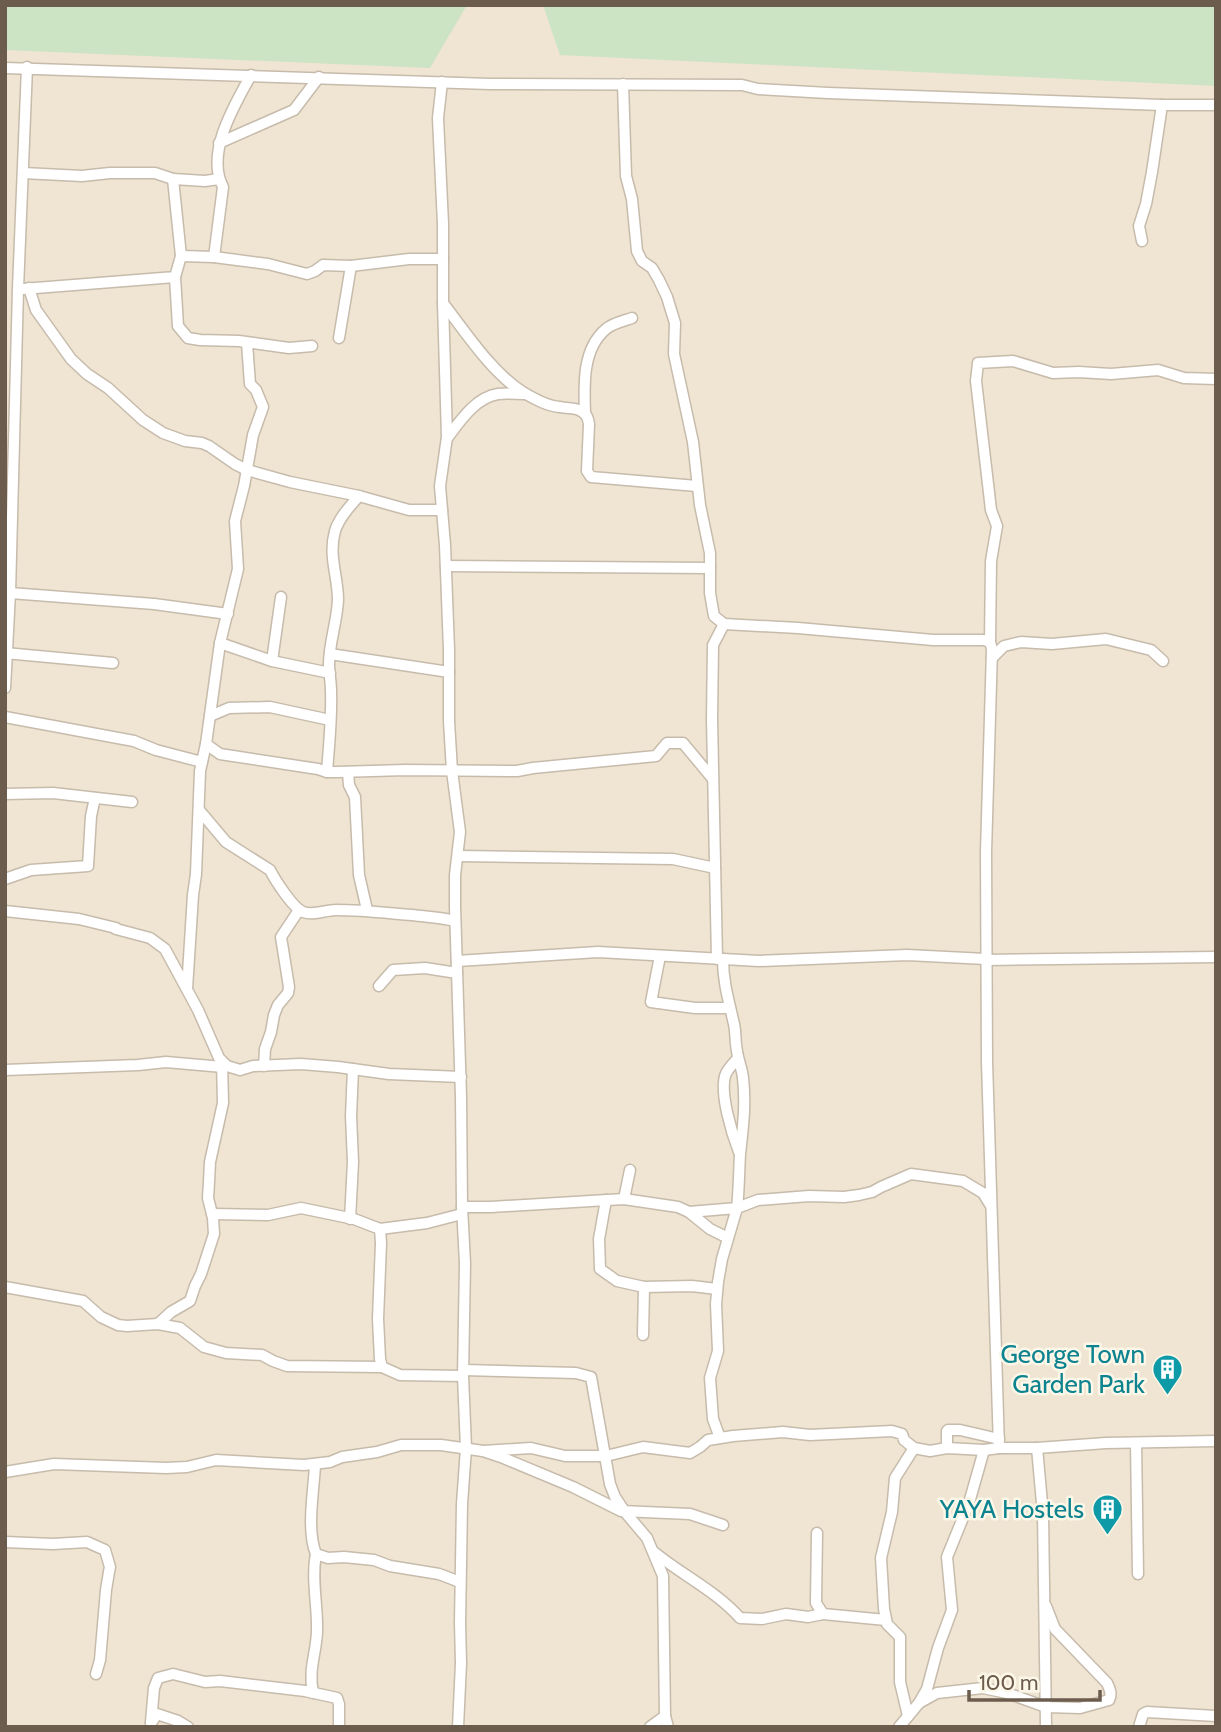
<svg xmlns="http://www.w3.org/2000/svg" width="1221" height="1732" font-family="Cabin,sans-serif">
  <rect width="100%" height="100%" fill="#f8f3e3"/>
  <rect fill="#efe5d2" x="5" y="5" width="1211" height="1722"/>
  <g fill="#cce3c4">
    <path d="M5,5H467L430,68L5,50Z"/>
    <path d="M543,5H1216V86L560,55Z"/>
  </g>
  <g fill="none" stroke-linecap="round" stroke-linejoin="round">
    <defs>
      <g id="street">
        <path d="M5,68L490,84L742,85L758,89L828,93L1162,105H1216"/>
        <path d="M442,82L438,118L443,224V303L447,437L440,486L445,545L449,650V721L452,771L460,832L455,875V907L461,1097L462,1207L465,1263L463,1376L466,1448L462,1504L460,1623L461,1663L458,1727"/>
        <path d="M623,84L626,176L632,199L637,251L642,261L652,268L659,280L667,297L675,323L674,354L693,442L700,505L710,553V593L714,616L724,624L798,628L933,640H984L990,642L992,649L986,852L987,1062L999,1448"/>
        <path d="M219,143L294,110L319,77"/>
        <path d="M23,173L82,176L110,173H155L173,179L205,181L219,179"/>
        <path d="M1142,241L1139,226L1146,204L1152,172L1162,105"/>
        <path d="M181,256L214,257L268,264L307,274L315,271L323,265L351,266"/>
        <path d="M214,257L223,187C205,153 235,104 251,75"/>
        <path d="M175,277L178,326L188,338L200,340L239,341L289,348L312,346"/>
        <path d="M29,288L36,310L71,359L87,374L108,388L143,420L163,433L185,441L202,443L209,446L235,464L247,470L290,482L359,496L409,510H442"/>
        <path d="M23,289L175,277L181,256L173,179"/>
        <path d="M443,303C466,333 492,373 524,393C535,399 547,406 560,407C567,409 575,407 581,411C587,414 588,418 589,424L587,471L591,477L697,486"/>
        <path d="M339,338L351,266L409,259H443"/>
        <path d="M585,414C584,385 582,349 606,329C613,323 624,321 632,318"/>
        <path d="M448,437C460,421 476,397 498,394C507,393 517,394 526,394"/>
        <path d="M446,566L710,568"/>
        <path d="M10,593L154,604L228,614"/>
        <path d="M990,642L991,561L997,526L991,510L988,484L976,381L978,363L1013,361L1053,373L1079,372L1111,374L1158,370L1184,378L1216,379"/>
        <path d="M220,643L272,661L330,673"/>
        <path d="M5,653L113,663"/>
        <path d="M330,654L449,672"/>
        <path d="M992,658L1004,646L1021,642L1052,644L1106,639L1151,650L1163,661"/>
        <path d="M272,661L281,597"/>
        <path d="M5,688L10,593L18,289L27,67"/>
        <path d="M210,716L229,708L270,707L330,720"/>
        <path d="M5,717L134,741L156,750L202,762"/>
        <path d="M206,744L220,754L318,769L327,772H338L405,770L517,771L533,768L656,756L667,743H683L713,779"/>
        <path d="M327,772C329,745 332,718 331,691C331,682 329,673 329,664C329,643 337,622 338,600C338,576 328,556 335,531C339,518 350,506 359,496"/>
        <path d="M348,772L349,785L355,797L359,875L367,910"/>
        <path d="M5,794L53,793L132,802"/>
        <path d="M199,810L226,842L270,870C275,880 293,908 303,912C314,916 325,910 336,910C362,910 387,913 412,915C428,917 440,917 455,921"/>
        <path d="M458,856L673,859L715,868"/>
        <path d="M5,879L31,870L88,866L91,816L95,798"/>
        <path d="M5,911L79,919L116,928V929L150,938L165,949L198,1010L219,1058L227,1066L240,1070L253,1066L301,1064L338,1067L389,1074L461,1077"/>
        <path d="M660,956L651,1002L695,1008H730"/>
        <path d="M717,959L712,719L713,645L724,624"/>
        <path d="M986,960L1216,957"/>
        <path d="M457,961L598,952L759,961L907,955L986,959"/>
        <path d="M379,986L393,970L425,968L457,973"/>
        <path d="M187,989L193,895L196,874L200,771L206,744L220,643L238,569L235,521L244,486L253,435L263,407L256,390L250,384L247,343"/>
        <path d="M738,1058C734,1063 727,1069 725,1076C720,1095 732,1134 739,1152"/>
        <path d="M264,1066L265,1049L271,1032L274,1015L278,1005L288,993L289,987L281,937L299,910"/>
        <path d="M5,1070L138,1065L166,1062L223,1067"/>
        <path d="M624,1199L630,1170"/>
        <path d="M606,1200L599,1239L600,1269L617,1281L644,1287L692,1286L717,1289"/>
        <path d="M462,1207H491L624,1199L678,1207L689,1212L710,1229L728,1238"/>
        <path d="M689,1212L737,1208C739,1190 739,1172 740,1154C743,1127 746,1105 743,1078C742,1068 738,1060 737,1051C735,1042 736,1033 734,1024C729,1002 723,982 723,960"/>
        <path d="M212,1214L268,1215L301,1208L354,1219L380,1229L381,1243L378,1319L380,1359L382,1367L400,1375L463,1376"/>
        <path d="M350,1219L353,1162L351,1116L353,1069"/>
        <path d="M380,1229L427,1223L462,1214"/>
        <path d="M5,1287L83,1301L101,1317L118,1325L127,1326L158,1324L180,1328L204,1347L226,1353L262,1355L273,1361L287,1366L382,1367"/>
        <path d="M158,1324L171,1312L190,1301L195,1286L201,1274L214,1234L213,1218L208,1198L209,1182L210,1162L223,1103L222,1062"/>
        <path d="M643,1335L644,1287"/>
        <path d="M464,1370L576,1373L591,1377L610,1484L615,1497L625,1512L647,1538L663,1576L665,1716L668,1727"/>
        <path d="M720,1438L713,1419L710,1378L718,1351L716,1304L718,1282L722,1259L737,1208L758,1200L809,1196L844,1197L859,1195L872,1192L881,1187L911,1174L963,1181L983,1193L991,1206"/>
        <path d="M1136,1443L1138,1574"/>
        <path d="M947,1448V1431L948,1430H960L999,1439"/>
        <path d="M1037,1448L1043,1514L1046,1727"/>
        <path d="M483,1451L531,1448L565,1456H606L643,1447L690,1453L700,1447L708,1440L733,1436L783,1432L810,1435L892,1431L902,1434L904,1440L914,1448L930,1451L947,1448L984,1450L999,1448H1037L1106,1443L1216,1441"/>
        <path d="M315,1464C314,1491 306,1529 316,1554L328,1558L344,1557L374,1560L390,1566L439,1574L460,1582"/>
        <path d="M5,1472L54,1464L166,1468L187,1467L216,1460L304,1465L330,1462L342,1457L377,1452L401,1445H441L483,1451L501,1457L573,1487L621,1511L690,1514L723,1525"/>
        <path d="M817,1533L816,1603L823,1614L886,1620"/>
        <path d="M5,1542L53,1544L87,1542L105,1550L110,1567L109,1572L106,1590L100,1660L96,1674"/>
        <path d="M654,1552C682,1575 716,1591 740,1618L762,1619L786,1614L808,1617L823,1614"/>
        <path d="M313,1693C308,1670 316,1654 317,1632C318,1606 311,1580 316,1554"/>
        <path d="M919,1703L937,1693L983,1688L1007,1693L1046,1707L1080,1708L1109,1700C1112,1694 1110,1689 1107,1683L1055,1629L1046,1606"/>
        <path d="M908,1716L900,1682V1637L887,1624L884,1609L881,1558L892,1512L895,1478L914,1448"/>
        <path d="M151,1722L154,1688L158,1678L173,1674L205,1682L220,1681L305,1691L337,1698L339,1704V1727"/>
        <path d="M151,1723L157,1714L178,1721L188,1727"/>
        <path d="M650,1727L665,1716"/>
        <path d="M899,1727L919,1703L927,1689L938,1648L952,1610L947,1557L969,1503L984,1450"/>
        <path d="M1139,1727L1143,1714L1147,1712L1216,1716"/>
      </g>
    </defs>
    <use href="#street" stroke="#c7bbac" stroke-width="13"/>
    <use href="#street" stroke="#fff" stroke-width="10"/>
  </g>
  <defs>
    <symbol id="building-pin" viewBox="-11 -11 22 30"><path d="M0 17L-7.5 6A9.5 9.5 0 1 1 7.5 6Z" fill="#0f9aa8" stroke="#fcf7e8"/><path d="M-4-6H4V6H1V3H-1V6H-4ZM-2.5-4.3h1.7v1.8h-1.7ZM.8-4.3h1.7v1.8H.8ZM-2.5-1h1.7V.8h-1.7ZM.8-1h1.7V.8H.8Z" fill="#fff"/></symbol>
  </defs>
  <g fill-rule="evenodd">
    <use href="#building-pin" x="1150" y="1352" width="35" height="47"/>
    <use href="#building-pin" x="1090" y="1492" width="35" height="47"/>
  </g>
  <g text-anchor="middle" stroke-width="5" stroke-linejoin="round" paint-order="stroke">
    <g font-size="26" fill="#0d838f" stroke="#fcf7e8" text-anchor="end">
      <text x="1145" y="1363">George Town<tspan x="1145" dy="30">Garden Park</tspan></text>
      <text x="1084" y="1518">YAYA Hostels</text>
    </g>
  </g>
  <rect width="1221" height="1732" fill="none" stroke="#6c5c4d" stroke-width="14"/>
  <path d="M969 1690v10h131v-10" fill="none" stroke="#6c5c4d" stroke-width="3.5"/>
  <text x="979" y="1690" font-size="21" fill="#6c5c4d" stroke="#fcf7e8" stroke-width="5" paint-order="stroke">100 m</text>
</svg>
